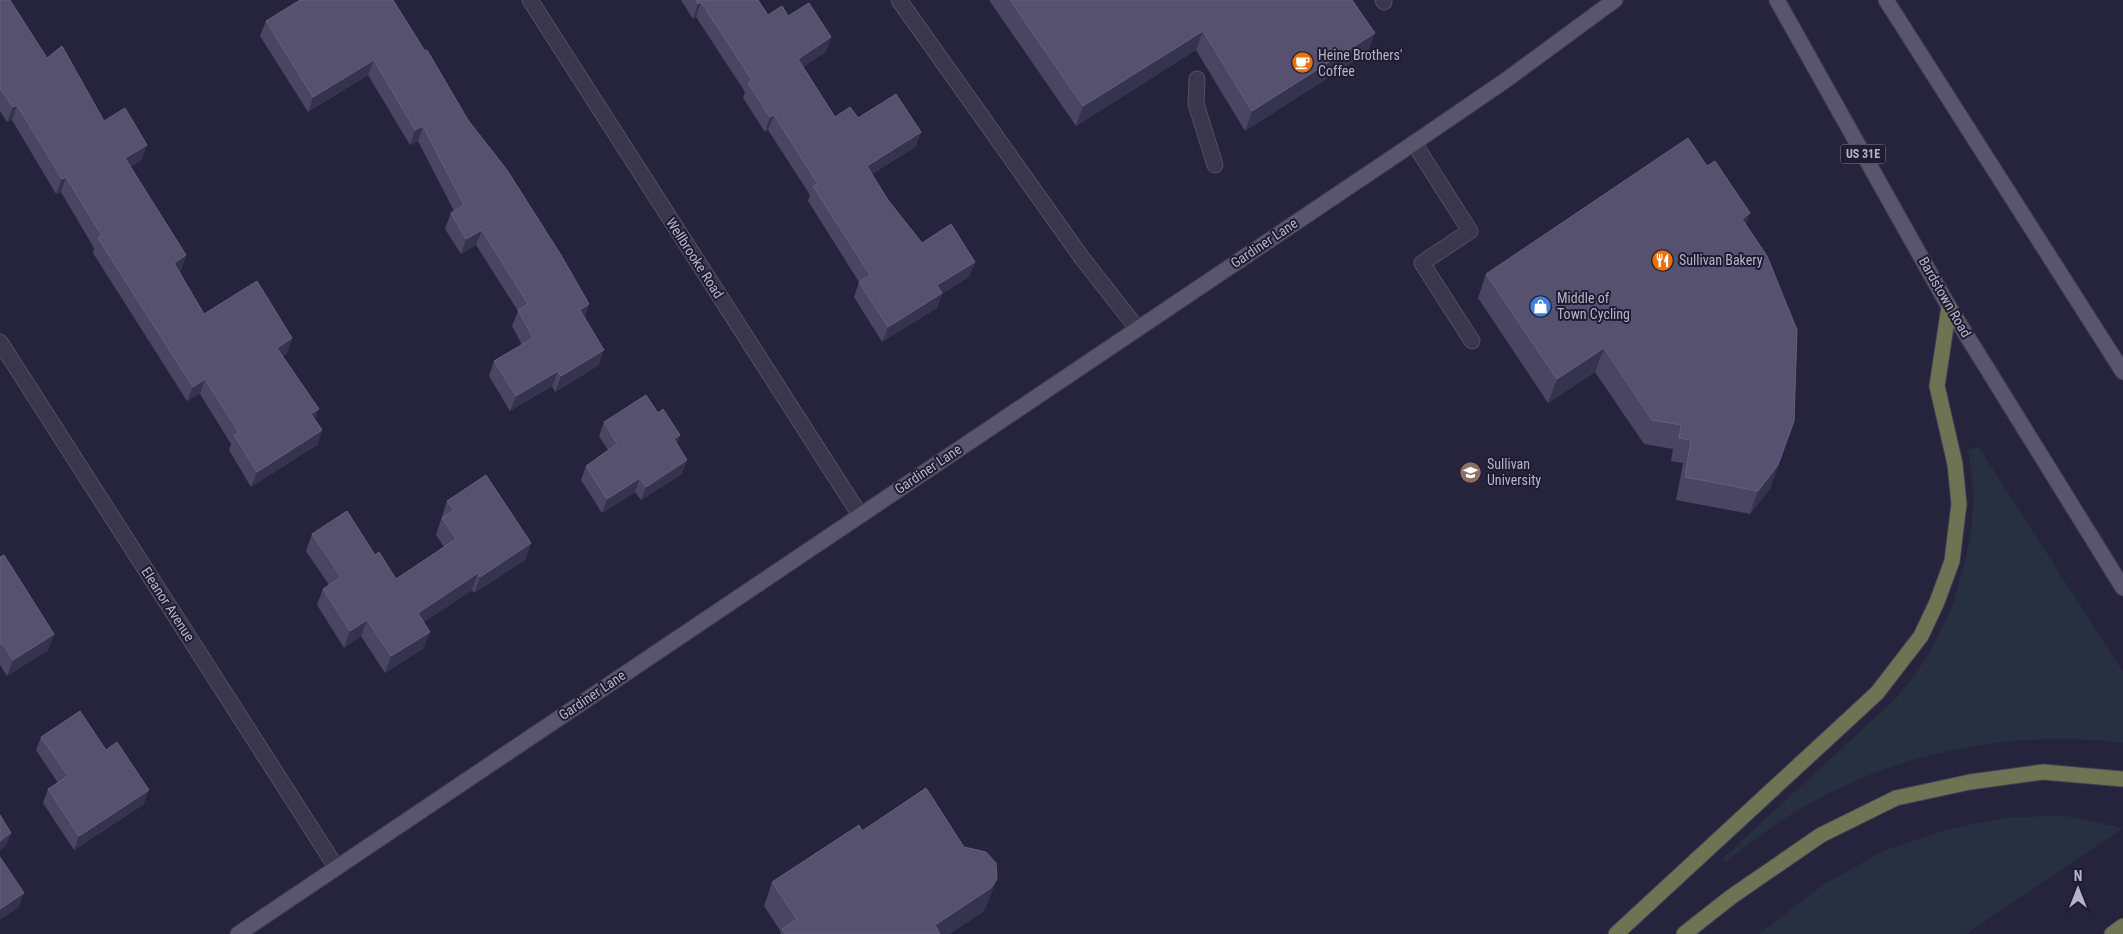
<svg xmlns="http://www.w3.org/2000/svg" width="2123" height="934" font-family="'Roboto Condensed',sans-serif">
  <rect width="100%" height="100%" fill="#26233d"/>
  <g fill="#263040">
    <path d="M1978,446L2123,672V743C2013,729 1897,752 1802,808C1774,824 1749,843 1725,863L1722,859L1895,699L1915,675L1931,650L1953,605L1970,540L1974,496L1968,450Z"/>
    <path d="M2066,816L2123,828L1966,934H1759L1823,885L1883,851L1949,829L2008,817Z"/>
  </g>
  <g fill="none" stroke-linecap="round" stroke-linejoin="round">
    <defs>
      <g id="minor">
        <path d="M530,0L860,515"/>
        <path d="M899,0L1082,258L1137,328"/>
        <path d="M1383,0L1384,2"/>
        <path d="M1197,79L1196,104L1215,165"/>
        <path d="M1414,143L1470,231L1422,263L1472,341"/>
        <path d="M0,342L336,867"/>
      </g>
      <g id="major">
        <path d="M1777,0L1949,307L2123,588"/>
        <path d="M1886,0L2123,372"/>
        <path d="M238,934L1414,143L1506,80L1615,0"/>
      </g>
      <g id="highway">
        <path d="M1616,934L1877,693L1921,636L1937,602L1952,561L1959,504L1955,464L1937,386L1949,307"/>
        <path d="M1684,934L1731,897L1821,835L1896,798L1970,782L2043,772L2123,779"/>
        <path d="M2112,934L2123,926"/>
      </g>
    </defs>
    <use href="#minor" stroke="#524f65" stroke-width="17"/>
    <use href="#major" stroke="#403d53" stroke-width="17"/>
    <use href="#highway" stroke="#423f55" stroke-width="17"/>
    <use href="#minor" stroke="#3a374d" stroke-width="15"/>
    <use href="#major" stroke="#58556d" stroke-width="15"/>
    <use href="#highway" stroke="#6e7354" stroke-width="15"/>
  </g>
  <g fill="#494563">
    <path d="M0,0L47,58L104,121L147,145L141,160L130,167L186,255L181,270L179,271L204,314L292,338L287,353L283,356L315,419L322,430L317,445L251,487L229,450L231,444L200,394L187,401L93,253L94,248L61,192L56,194L12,120L7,122L0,111Z"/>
    <path d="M393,0L585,317L599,365L555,392L552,386L510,411L489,376L494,361L522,345L512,326L518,311L476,245L461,254L445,229L451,213L454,211L418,141L410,145L368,75L308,112L260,36L266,21Z"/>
    <path d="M681,0H758L768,15L788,16L831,37L826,52L803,67L835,117L858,118L921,132L915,147L872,174L888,200L922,243L975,262L969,277L942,294L937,308L882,342L854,297L859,282L808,201L810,195L768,130L765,132L743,98L745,92L696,17L693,19Z"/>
    <path d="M989,0H1352L1368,52L1245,131L1196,50L1076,126Z"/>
    <path d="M1746,224L1770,489L1750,514L1676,500L1683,463L1671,461L1673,449L1644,444L1595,372L1548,403L1478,298L1486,274Z"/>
    <path d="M658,413L680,435L677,444L682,474L641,500L635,492L602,513L581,480L586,466L608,450L599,436L604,422Z"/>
    <path d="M447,501L531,543L525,560L474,593L472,590L424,622V648L385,673L361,636L344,648L317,605L323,589L329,585L306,551L312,534L375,555L396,579L444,547L436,535Z"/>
    <path d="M0,557L54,634L48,650L7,676L0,665Z"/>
    <path d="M41,737L106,750L144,804L74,850L43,803L48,789L58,783L36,750Z"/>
    <path d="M862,831L988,902L983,912L949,934H780L781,932L764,906L772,882Z"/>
  </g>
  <g fill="#36334f">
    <path d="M701,2L696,17L693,19L698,4Z"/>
    <path d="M1203,31L1196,50L1076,126L1083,106Z"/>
    <path d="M1375,33L1368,52L1245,131L1252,111Z"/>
    <path d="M831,37L826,52L792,74L798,59Z"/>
    <path d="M374,60L368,75L308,112L313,97Z"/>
    <path d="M17,105L12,120L7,122L13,107Z"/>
    <path d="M774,115L768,130L765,132L770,117Z"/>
    <path d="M423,126L418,141L410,145L415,130Z"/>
    <path d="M921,132L915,147L861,181L867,166Z"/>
    <path d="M147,145L141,160L120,173L125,158Z"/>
    <path d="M66,177L61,192L56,194L62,179Z"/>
    <path d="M1750,213L1742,237V219Z"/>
    <path d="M482,230L476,245L461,254L466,239Z"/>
    <path d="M186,255L181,270L168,278L174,263Z"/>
    <path d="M975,262L969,277L942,294L937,308L882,342L888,327L937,285Z"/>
    <path d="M589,304L584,320L580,310Z"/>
    <path d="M292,338L287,353L272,362L277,348Z"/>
    <path d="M1604,348L1595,372L1548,403L1557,379Z"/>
    <path d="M604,350L599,365L555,392L561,376Z"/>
    <path d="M558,371L552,386L510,411L516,396Z"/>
    <path d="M205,379L200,394L187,401L193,387Z"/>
    <path d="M319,409L313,424L311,414Z"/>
    <path d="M1794,421L1770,489L1750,514L1758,491Z"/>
    <path d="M322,430L317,445L251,487L257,472Z"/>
    <path d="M680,435L675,449L674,439Z"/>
    <path d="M687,460L682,474L641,500L646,487Z"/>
    <path d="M640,478L635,492L602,513L607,499Z"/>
    <path d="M531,543L525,560L474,593L480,577Z"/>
    <path d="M478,573L472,590L412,630L418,613Z"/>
    <path d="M367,620L361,636L344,648L350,631Z"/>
    <path d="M430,632L424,648L385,673L391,656Z"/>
    <path d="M54,634L48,650L7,676L13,660Z"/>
    <path d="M149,790L144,804L74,850L79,836Z"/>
    <path d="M11,833L6,846L0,851V841Z"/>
    <path d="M997,879L988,902L983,912L949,934H931L935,925Z"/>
    <path d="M24,893L19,907L0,920V909Z"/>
  </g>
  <g fill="#55516e" stroke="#64607c">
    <path d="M0,0H10L47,58L62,46L104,121L125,108L147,145L125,158L186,255L174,263L204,314L257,281L292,338L277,348L319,409L311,414L322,430L257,472L234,435L239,433L205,379L193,387L98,238L102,236L66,177L62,179L17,105L13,107L0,88Z"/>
    <path d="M300,0H393L425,51L427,50L468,120L507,170L561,255L589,304L580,310L604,350L561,376L558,371L516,396L494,361L533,338L518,310L528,304L482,230L466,239L451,213L464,205L423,126L415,130L374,60L313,97L266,21Z"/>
    <path d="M696,0H758L768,15L782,6L788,16L809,3L831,37L798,59L835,117L850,107L858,118L896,94L921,132L867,166L888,200L922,243L951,224L975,262L937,285L942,293L888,327L859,282L870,275L813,186L818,184L774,115L770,117L748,83L752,80L701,2L698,4Z"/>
    <path d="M1010,0H1352L1375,33L1252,111L1203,31L1083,106Z"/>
    <path d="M1688,138L1707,166L1715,161L1750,213L1742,219L1767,256L1797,330L1794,421L1778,465L1758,491L1685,477L1691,440L1679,438L1681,425L1652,420L1604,348L1557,379L1486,274Z"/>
    <path d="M646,395L658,413L663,409L680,435L674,439L687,460L646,487L640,478L607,499L586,466L617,444L604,422Z"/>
    <path d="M486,475L531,543L480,577L478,573L418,613L430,632L391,656L367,620L350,631L323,589L341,577L312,534L347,511L375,555L379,552L396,579L456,539L442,518L454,510L447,501Z"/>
    <path d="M4,555L54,634L13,660L2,643L0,644V557Z"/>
    <path d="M80,711L106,750L117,742L149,790L79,836L48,789L68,776L41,737Z"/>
    <path d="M926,788L964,847L986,852L996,863L997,879L991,888L935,925L940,934H785L782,929L797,919L772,882L859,825L862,831Z"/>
    <path d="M0,815L11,833L0,841Z"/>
    <path d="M0,857L24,893L0,909Z"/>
  </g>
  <defs>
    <symbol id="cafe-disc" viewBox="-11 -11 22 22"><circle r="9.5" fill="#e8710a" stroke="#1f1c32"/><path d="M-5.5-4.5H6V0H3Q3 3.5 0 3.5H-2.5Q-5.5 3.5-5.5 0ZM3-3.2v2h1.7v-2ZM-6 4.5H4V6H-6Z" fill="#fff"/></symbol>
    <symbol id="restaurant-disc" viewBox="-11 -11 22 22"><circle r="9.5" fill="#e8710a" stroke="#1f1c32"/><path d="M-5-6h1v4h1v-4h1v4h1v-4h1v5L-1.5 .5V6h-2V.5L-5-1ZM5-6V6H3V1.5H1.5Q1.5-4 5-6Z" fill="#fff"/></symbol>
    <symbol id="shop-disc" viewBox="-11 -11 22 22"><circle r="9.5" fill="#3f7fe0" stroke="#1f1c32"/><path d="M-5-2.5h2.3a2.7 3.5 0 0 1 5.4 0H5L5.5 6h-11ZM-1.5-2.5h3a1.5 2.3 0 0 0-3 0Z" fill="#fff"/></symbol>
    <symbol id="university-disc" viewBox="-11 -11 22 22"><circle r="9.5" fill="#8d6e63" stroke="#1f1c32"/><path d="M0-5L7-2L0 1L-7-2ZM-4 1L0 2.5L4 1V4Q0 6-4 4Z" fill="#fff"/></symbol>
  </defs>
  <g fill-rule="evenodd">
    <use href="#cafe-disc" x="1290" y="50" width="25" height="25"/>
    <use href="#restaurant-disc" x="1650" y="248" width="25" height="25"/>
    <use href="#shop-disc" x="1528" y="294" width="25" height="25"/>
    <use href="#university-disc" x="1458" y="460" width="25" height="25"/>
  </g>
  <g text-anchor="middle" stroke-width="4" stroke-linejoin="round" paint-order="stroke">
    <rect fill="#1f1c32" stroke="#89869b" stroke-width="1" x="1840.5" y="144.5" width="45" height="19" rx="4"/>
    <g font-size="12" font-weight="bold" fill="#b6b3c8">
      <text x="1863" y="158">US 31E</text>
    </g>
    <g font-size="14" fill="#b6b3c8" stroke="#1f1c32" text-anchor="start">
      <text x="1318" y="60">Heine Brothers'<tspan x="1318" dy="16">Coffee</tspan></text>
      <text x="1679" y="265">Sullivan Bakery</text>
      <text x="1557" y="303">Middle of<tspan x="1557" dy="16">Town Cycling</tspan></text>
      <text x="1487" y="469">Sullivan<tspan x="1487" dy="16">University</tspan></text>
    </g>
    <g font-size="14" fill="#b6b3c8" stroke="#1f1c32">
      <text transform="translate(1264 243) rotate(-34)" y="5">Gardiner Lane</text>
      <text transform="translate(695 258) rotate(57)" y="5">Wellbrooke Road</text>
      <text transform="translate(1945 297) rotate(60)" y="5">Bardstown Road</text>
      <text transform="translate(928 469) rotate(-34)" y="5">Gardiner Lane</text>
      <text transform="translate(168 604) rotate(57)" y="5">Eleanor Avenue</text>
      <text transform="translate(592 695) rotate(-34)" y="5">Gardiner Lane</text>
    </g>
  </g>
  <g transform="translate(2078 889)" stroke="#1f1c32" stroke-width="4" paint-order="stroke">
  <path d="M0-4L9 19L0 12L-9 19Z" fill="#b6b3c8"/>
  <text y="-8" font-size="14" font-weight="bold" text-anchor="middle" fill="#b6b3c8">N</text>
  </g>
</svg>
